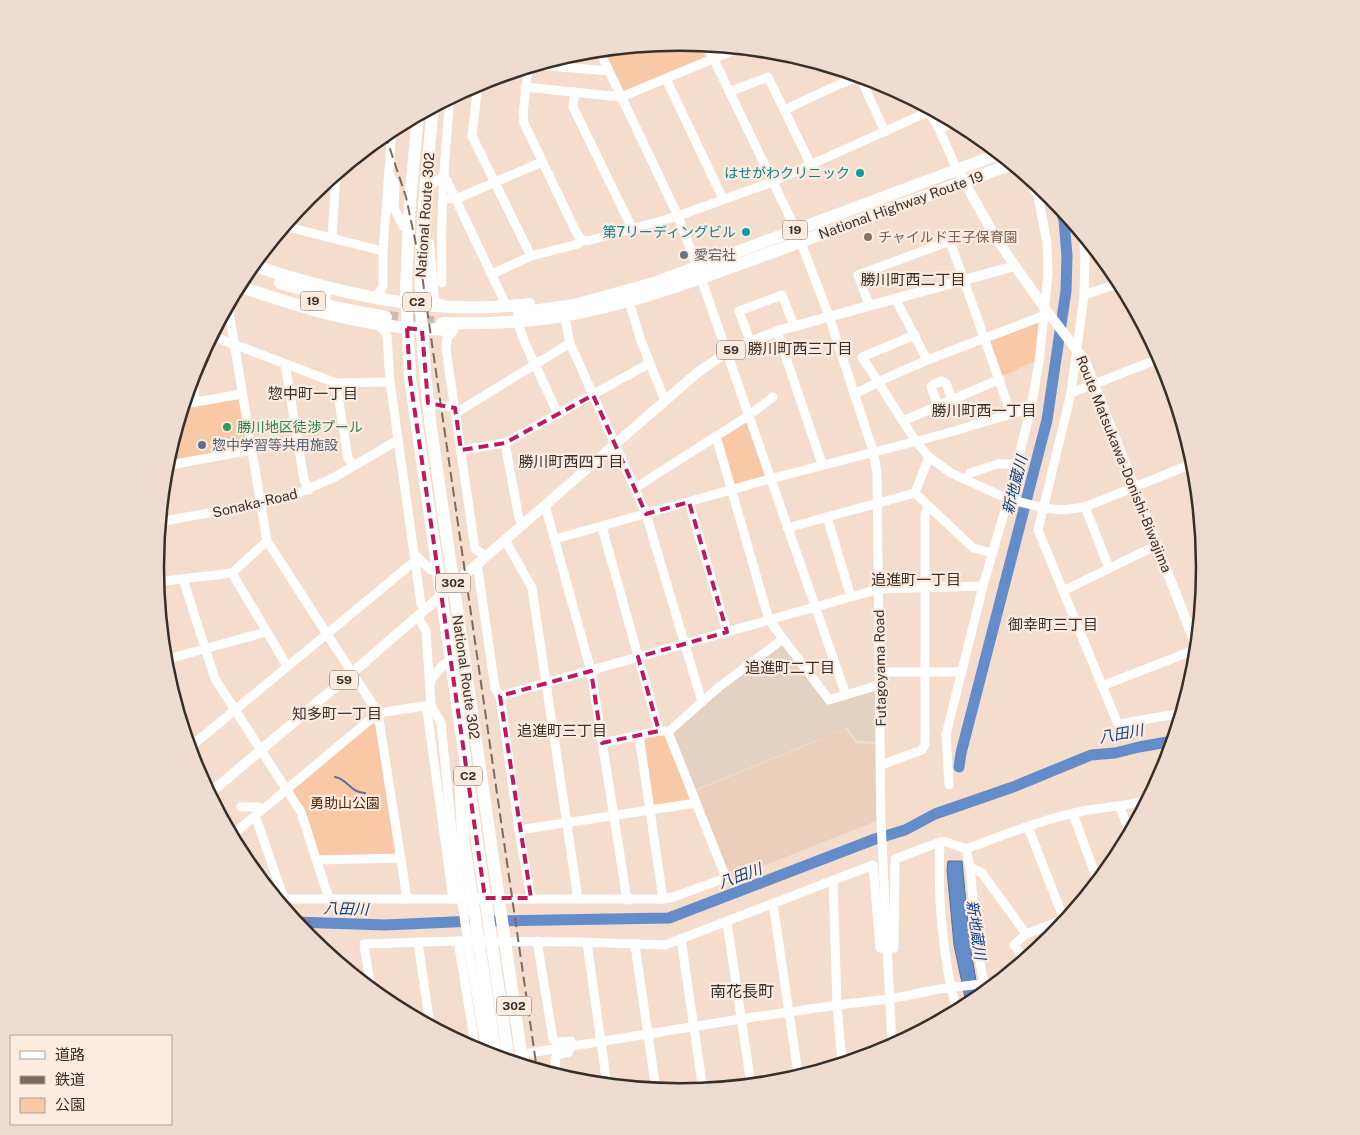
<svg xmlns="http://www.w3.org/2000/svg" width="1360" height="1135" font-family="'Public Sans','Noto Sans JP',sans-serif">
  <rect width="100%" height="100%" fill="#f4ddcd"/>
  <path fill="#ebcfbb" d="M846,729L856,743L875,744L876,821L731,879L695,791Z"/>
  <path fill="#e3d1c1" d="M781,645H784L828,703L872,689L875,692V742L857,741L847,728L694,790L672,736L673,733L720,690Z"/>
  <g fill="#f9c8a7">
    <path d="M680,43L699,44L705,58L625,93L599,50Z"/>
    <path d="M1041,320L1037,360L1005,375L1002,374L990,341L991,339Z"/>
    <path d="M236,398L239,399L246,445L245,448L169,462L167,460L183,407Z"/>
    <path d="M745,421L747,422L765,473L764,476L735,484L733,483L720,439L721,436Z"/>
    <path d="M371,724L376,726L396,852L394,855L321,857L319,855L292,791Z"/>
    <path d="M665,735L691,798L690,801L655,806L652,804L643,739L644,737Z"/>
  </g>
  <path fill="#638cc8" stroke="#567098" d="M948,861H962L970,945L979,998L967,1007L954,945L947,870Z"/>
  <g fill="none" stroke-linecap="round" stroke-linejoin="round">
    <path stroke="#567098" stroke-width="2" d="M335,777C348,779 350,793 365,793"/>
    <g stroke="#638cc8" stroke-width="11">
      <path d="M959,767L961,753L1047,420L1066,291L1067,256L1064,220L1059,206"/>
      <path d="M493,921L669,918L875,839L905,830L935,814L1013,787L1091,755L1115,753L1139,747L1173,741"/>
      <path d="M295,922L385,925L474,921"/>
    </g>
    <path stroke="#cebaac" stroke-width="12" stroke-dasharray="12 6" stroke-linecap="butt" d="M386,317L442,323"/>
    <g stroke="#fff" stroke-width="9">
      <path d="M707,45L796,230L829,316L873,451L877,473L881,822L892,1047"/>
      <path d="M599,50L678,216L696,264"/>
      <path d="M537,65L609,71"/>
      <path d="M528,68L523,114L524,123L577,234L582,240L588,241L678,216L772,182L928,112"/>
      <path d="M860,77L885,132"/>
      <path d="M666,79L723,199"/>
      <path d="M478,83L472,136L531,256"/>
      <path d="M525,87L621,97L739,48"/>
      <path d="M575,92L573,107L632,228"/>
      <path d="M729,92L768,77L811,165"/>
      <path d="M925,106L939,129L957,170"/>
      <path d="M784,110L840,84L860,76"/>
      <path d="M939,129L954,122"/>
      <path d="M392,135L410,119"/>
      <path d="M390,175L395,185L394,208L403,226"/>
      <path d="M426,189L442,177L447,181L507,307"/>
      <path d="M451,199H456L542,162"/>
      <path d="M284,226L383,251"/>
      <path d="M1083,235L1085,255L1084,295L1071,393L1038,530L1117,722L1119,724L1182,713"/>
      <path d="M332,238L336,174"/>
      <path d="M492,274L531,256L578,244L582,240"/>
      <path d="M702,281L846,695"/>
      <path d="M442,283C440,221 444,160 450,98"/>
      <path d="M1084,295L1120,283"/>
      <path d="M371,297L379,293L383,286V251L392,129"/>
      <path d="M895,298L927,360"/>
      <path d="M869,305L858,275L950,241L1011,414"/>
      <path d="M228,306L267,541L378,713L407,899"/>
      <path d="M631,308L641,341L665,401"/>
      <path d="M566,323L570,343L646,514L702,702"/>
      <path d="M377,325L384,330L387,336L390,382L421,604"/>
      <path d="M520,329L524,341L558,414"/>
      <path d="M454,330L447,338L446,349L475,549L486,556"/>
      <path d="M777,331L822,464"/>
      <path d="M915,335L862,357L915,440L929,457L951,473L1008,499L1044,508L1062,510L1085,507L1194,463"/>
      <path d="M212,336L336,383L390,382"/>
      <path d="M750,341L739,311L782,295L794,326"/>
      <path d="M1163,363L1167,373"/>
      <path d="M285,364L304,480L309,490"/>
      <path d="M192,378L196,402"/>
      <path d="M336,383L348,458L354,466"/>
      <path d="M1071,393L1161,358"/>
      <path d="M855,394C915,361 981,341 1045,315"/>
      <path d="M428,400L434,404L455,408"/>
      <path d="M184,404L242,394"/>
      <path d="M938,406L931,387L934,384L942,381L946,383L952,400"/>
      <path d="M456,413L570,343"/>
      <path d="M903,421L1000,379"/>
      <path d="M716,436L769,620L829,700L879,685"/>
      <path d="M505,443L650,363"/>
      <path d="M461,450L505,443L519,519L523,524"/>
      <path d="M929,457L915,493L973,548L992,553"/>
      <path d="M165,466L251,450"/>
      <path d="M966,480L970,473L998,464H1017"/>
      <path d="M635,488L748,416L773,397"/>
      <path d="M689,502L727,632"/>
      <path d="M545,505L591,671L627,900"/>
      <path d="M1085,507L1109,568"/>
      <path d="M827,517L851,597"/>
      <path d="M159,522L285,499L333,478L398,440"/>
      <path d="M602,527L659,731"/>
      <path d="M787,528L915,493"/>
      <path d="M555,539L770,479L944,434L1031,408"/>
      <path d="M505,540L532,588L578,899"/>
      <path d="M414,554L431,570"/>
      <path d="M477,563L495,688L500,696L519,830L531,898"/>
      <path d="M232,573L287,666"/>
      <path d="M183,579L215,679L301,812L329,899"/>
      <path d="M156,582L232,573L267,541"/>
      <path d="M1063,591L1157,545"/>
      <path d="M417,617L423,625L426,632L431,705L441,723L452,832L470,958L487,1055"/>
      <path d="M164,660L266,632"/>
      <path d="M879,672H962"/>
      <path d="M430,684L432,678L444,664"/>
      <path d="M1102,686L1197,649"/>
      <path d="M500,696L879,589L983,586"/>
      <path d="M431,705L427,711L453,899"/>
      <path d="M639,735L663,899"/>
      <path d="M602,743L659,731H663"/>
      <path d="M189,748L415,561"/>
      <path d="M881,765L922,750L925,744V515L928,506"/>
      <path d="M949,785L946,735L983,586L1008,499L1031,408L1039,362L1048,274L1047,242L1038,197L1030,179"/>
      <path d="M241,807H259L262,810"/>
      <path d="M1120,807L1130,834"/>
      <path d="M1073,814L1098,882"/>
      <path d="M254,817L257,821L284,899"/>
      <path d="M1028,827L1065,922"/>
      <path d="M519,830L696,803"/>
      <path d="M231,836L378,713L431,705"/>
      <path d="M940,842C937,896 943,960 957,1012"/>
      <path d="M318,860L401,858"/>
      <path d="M970,867L982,873L1026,934L1014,945L1025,960"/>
      <path d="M833,880L837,1005L842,1064"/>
      <path d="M276,899H663L673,897L726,878L668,732L719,687L783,639"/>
      <path d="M773,904L798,1073"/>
      <path d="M727,922L751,1085"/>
      <path d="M1026,934L1068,918"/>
      <path d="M310,939V940"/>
      <path d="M681,939L703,1090"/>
      <path d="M458,941L476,1051"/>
      <path d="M537,941L553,1039L556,1042L571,1041"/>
      <path d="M418,942L430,1026"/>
      <path d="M587,943L607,1085"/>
      <path d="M635,945L656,1090"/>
      <path d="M984,983L978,952L970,867L966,849C1004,835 1043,819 1083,811C1105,807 1126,806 1148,800"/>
      <path d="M371,990L364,944L458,941L580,942L665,945L873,865L880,948L887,950L894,948L895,859L940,842H946L966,849"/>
      <path d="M529,1053L741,1019L837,1005L890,999L939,989L998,982"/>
      <path d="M556,1076L555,1058L559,1054L569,1052"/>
      <path d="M750,1086L798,1073L847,1063"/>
    </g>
    <g stroke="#fff" stroke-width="10">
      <path d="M961,176L994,235L1015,266L1046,310L1085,361L1197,648"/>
      <path d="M209,794L352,673L697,373L727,352L777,331L1015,266"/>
    </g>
    <g stroke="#fff" stroke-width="12">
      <path d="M433,107C427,173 419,239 421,306C422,346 426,387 431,428L523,1066"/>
      <path d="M418,115L410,202L406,286L410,378L509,1062"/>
      <path d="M428,243L433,300L439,305L444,306"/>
      <path d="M252,265C342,295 434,316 529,304"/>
      <path d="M280,283L325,296"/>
      <path d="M238,286C312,311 373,330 452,330"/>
      <path d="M310,301L344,309L386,317"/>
      <path d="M519,313L574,305L654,283L999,154"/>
      <path d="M442,323C480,324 518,323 556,317C633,305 707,276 781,249C858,222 935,192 1012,164"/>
      <path d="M460,774L463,837L496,1058"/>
    </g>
    <g stroke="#786b62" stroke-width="2" stroke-dasharray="10 5" stroke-linecap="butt">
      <path d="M385,134L406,197L421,268L537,1070"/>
      <path d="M773,1083L804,1076"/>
    </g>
  </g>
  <path fill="none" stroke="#c2185b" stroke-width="4" stroke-dasharray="10 6" stroke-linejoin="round" d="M407,328L422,330L428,403L455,408L461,450L505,443L593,395L646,514L689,502L727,632L638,657L659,731L602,743L591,671L500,696L531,898H485L410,378Z"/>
  <g fill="#0f9aa8" stroke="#feebdf" stroke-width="2">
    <circle cx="860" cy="173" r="5"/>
    <circle cx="746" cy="232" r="5"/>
  </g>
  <circle fill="#8d6e63" stroke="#feebdf" stroke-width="2" cx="868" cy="237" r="5"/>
  <circle fill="#6b7280" stroke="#feebdf" stroke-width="2" cx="684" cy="255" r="5"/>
  <circle fill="#2e9e5b" stroke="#feebdf" stroke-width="2" cx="227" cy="427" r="5"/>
  <circle fill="#5c6f8a" stroke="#feebdf" stroke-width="2" cx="202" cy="445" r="5"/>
  <g text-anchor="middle" stroke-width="4.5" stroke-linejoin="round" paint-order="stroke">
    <g fill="#feebdf" stroke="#736760" stroke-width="1">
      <rect x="782.5" y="220.5" width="25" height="19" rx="4"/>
      <rect x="300.5" y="291.5" width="25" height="19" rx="4"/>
      <rect x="403" y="292.5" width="28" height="19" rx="4"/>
      <rect x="717" y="340.5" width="28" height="19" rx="4"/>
      <rect x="435.5" y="573.5" width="35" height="19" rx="4"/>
      <rect x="330" y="670.5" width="28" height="19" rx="4"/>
      <rect x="454" y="766.5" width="28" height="19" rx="4"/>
      <rect x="496.5" y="996.5" width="35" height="19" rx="4"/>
    </g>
    <g font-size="12" font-weight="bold" fill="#372f29">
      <text x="795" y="234">19</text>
      <text x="313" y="305">19</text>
      <text x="417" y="306">C2</text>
      <text x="731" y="354">59</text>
      <text x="453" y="587">302</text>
      <text x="344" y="684">59</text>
      <text x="468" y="780">C2</text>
      <text x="514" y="1010">302</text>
    </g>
    <g font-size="14" fill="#0d838f" stroke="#feebdf" text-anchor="end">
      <text x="850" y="178">はせがわクリニック</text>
      <text x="736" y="237">第7リーディングビル</text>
    </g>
    <g font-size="14" fill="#372f29" stroke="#feebdf">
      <text transform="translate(901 205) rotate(-20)" y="5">National Highway Route 19</text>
      <text transform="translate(425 215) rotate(-86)" y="5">National Route 302</text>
      <text transform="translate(1124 464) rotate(68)" y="5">Route Matsukawa-Donishi-Biwajima</text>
      <text transform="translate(255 503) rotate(-13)" y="5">Sonaka-Road</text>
      <text transform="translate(880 668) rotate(-91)" y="5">Futagoyama Road</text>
      <text transform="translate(466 677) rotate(82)" y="5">National Route 302</text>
    </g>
    <g font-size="14" fill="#785e54" stroke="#feebdf" text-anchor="start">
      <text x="878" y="242">チャイルド王子保育園</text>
    </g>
    <g font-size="14" fill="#5b616d" stroke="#feebdf" text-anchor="start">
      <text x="694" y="260">愛宕社</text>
    </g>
    <g font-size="14" fill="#27864d" stroke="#feebdf" text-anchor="start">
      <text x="237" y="432">勝川地区徒渉プール</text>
    </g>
    <g font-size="14" fill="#4e5e75" stroke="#feebdf" text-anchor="start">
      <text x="212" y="450">惣中学習等共用施設</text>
    </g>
    <g font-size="14" fill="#4f2500" stroke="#feebdf">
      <text x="345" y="808">勇助山公園</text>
    </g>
    <g font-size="15" fill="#372f29" stroke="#feebdf">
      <text x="913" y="285">勝川町西二丁目</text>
      <text x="800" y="354">勝川町西三丁目</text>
      <text x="313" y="399">惣中町一丁目</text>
      <text x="984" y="416">勝川町西一丁目</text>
      <text x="571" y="467">勝川町西四丁目</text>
      <text x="916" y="585">追進町一丁目</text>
      <text x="1053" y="630">御幸町三丁目</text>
      <text x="790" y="673">追進町二丁目</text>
      <text x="337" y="719">知多町一丁目</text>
      <text x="562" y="736">追進町三丁目</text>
    </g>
    <g font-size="15" font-style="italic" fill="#0a4189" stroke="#feebdf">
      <text transform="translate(1015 485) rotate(-76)" y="5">新地蔵川</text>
      <text transform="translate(1121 734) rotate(-10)" y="5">八田川</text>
      <text transform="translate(740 876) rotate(-20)" y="5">八田川</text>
      <text transform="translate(346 909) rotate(2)" y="5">八田川</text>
      <text transform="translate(976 930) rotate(82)" y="5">新地蔵川</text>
    </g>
    <g font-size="16" fill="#372f29" stroke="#feebdf">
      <text x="742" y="997">南花長町</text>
    </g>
  </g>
  <path d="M0 0H1360V1135H0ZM164 567a516 516 0 1 1 1032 0a516 516 0 1 1-1032 0Z" fill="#eedcd0" fill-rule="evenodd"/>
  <path fill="none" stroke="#372f29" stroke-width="2.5" d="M164 567a516 516 0 1 1 1032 0a516 516 0 1 1-1032 0Z"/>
  <rect x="10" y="1035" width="162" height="90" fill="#feebdf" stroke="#aea096"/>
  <rect x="20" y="1051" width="25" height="8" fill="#ffffff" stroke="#aea096"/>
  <text x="55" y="1060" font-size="15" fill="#372f29">道路</text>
  <rect x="20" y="1076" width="25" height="8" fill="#786b62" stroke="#aea096"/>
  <text x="55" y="1085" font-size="15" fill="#372f29">鉄道</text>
  <rect x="20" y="1098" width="25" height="15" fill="#f9c8a7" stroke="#aea096"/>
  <text x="55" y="1110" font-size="15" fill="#372f29">公園</text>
</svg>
